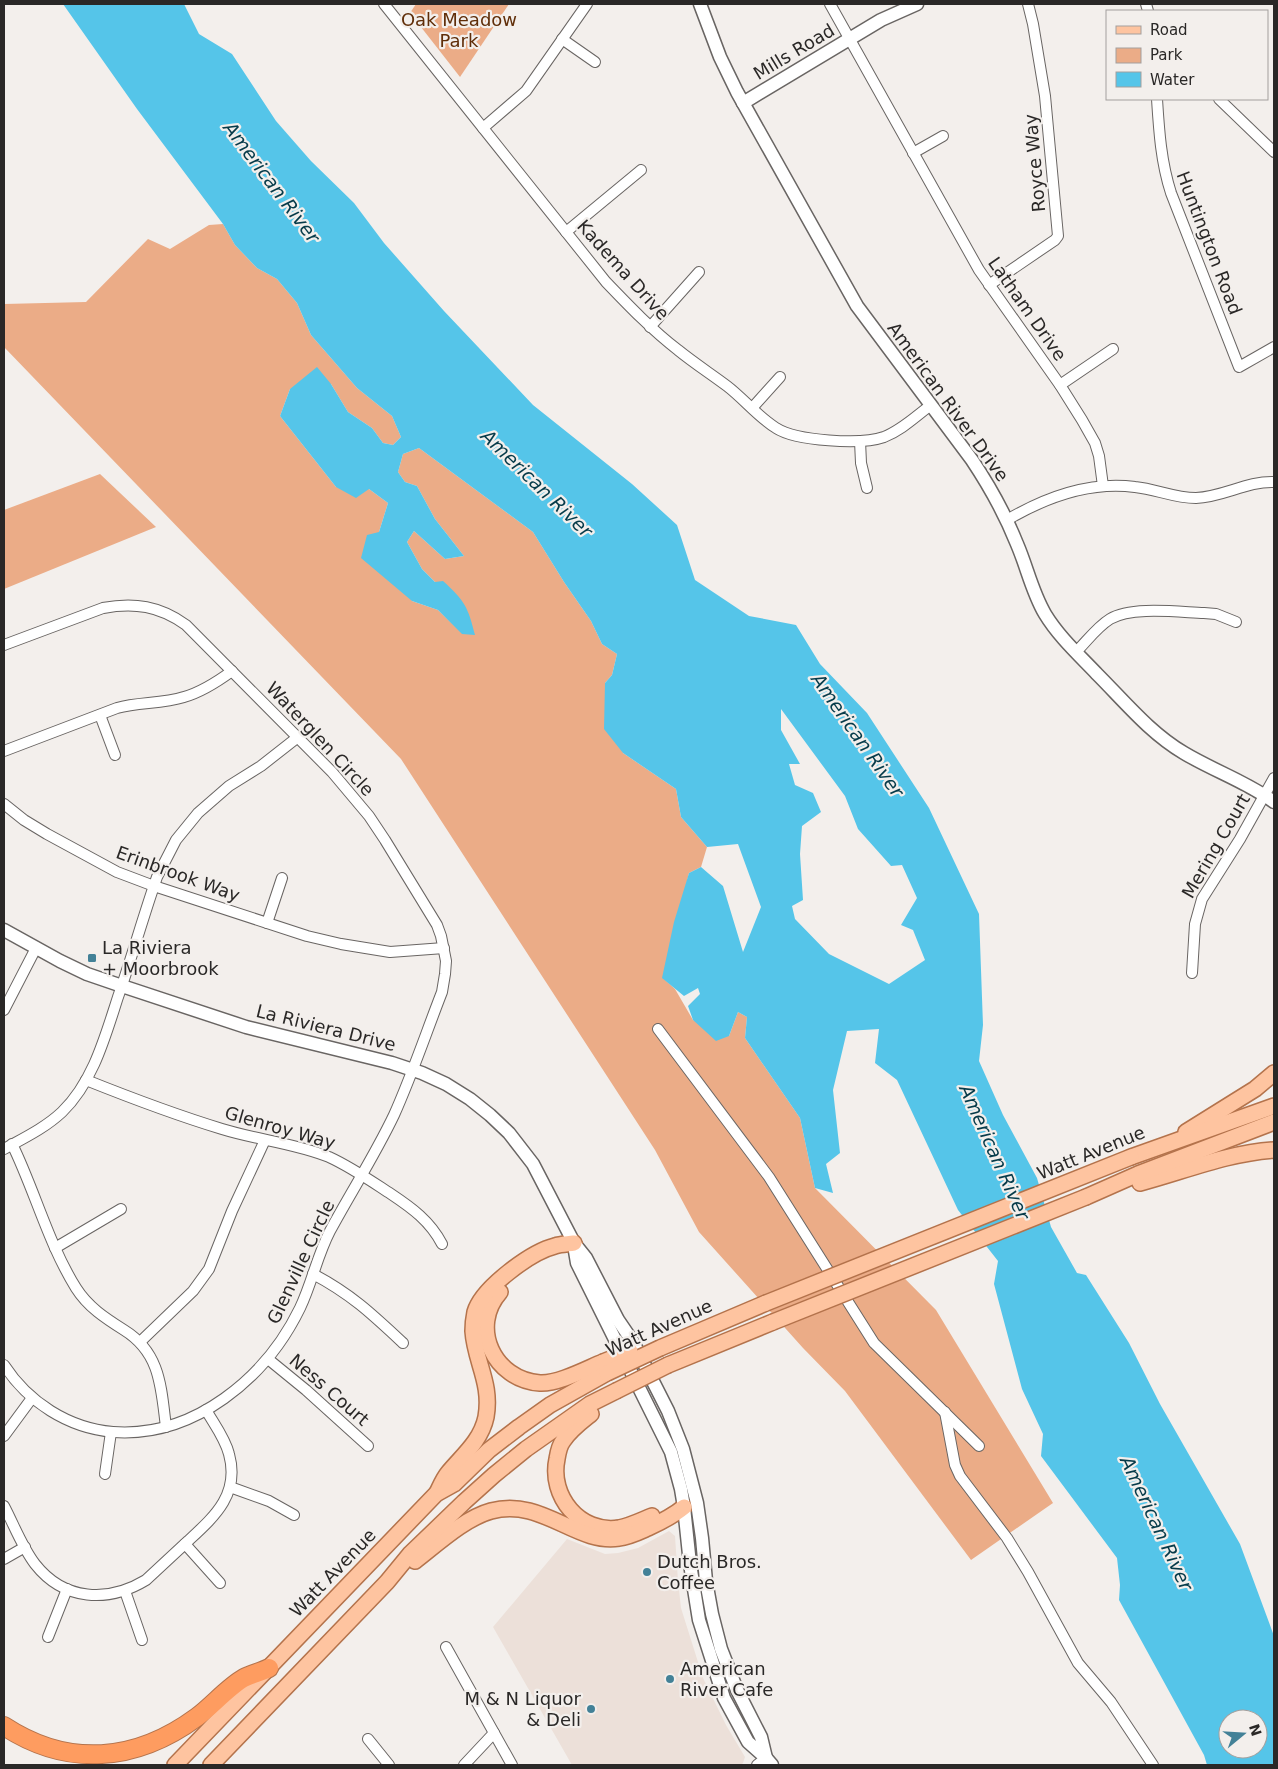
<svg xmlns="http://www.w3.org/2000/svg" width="1278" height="1769" font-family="'DejaVu Sans',sans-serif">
  <rect width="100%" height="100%" fill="#f3efec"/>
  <path fill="#ece0d9" d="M669,1531L675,1536L678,1581L681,1608L703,1678L726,1725L745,1757L743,1763L741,1765H572L493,1627L567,1539L605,1554L618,1553L638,1548Z"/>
  <g fill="#ebac87">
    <path d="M416,4H509L460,77L410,13Z"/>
    <path d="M223,224L235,245L257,268L277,279L297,303L311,335L357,388L392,416L401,437L393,445L383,443L372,428L348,412L331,384L290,389L280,416L336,487L369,489L388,503L379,532L412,601L438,610L462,633L443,582H435L422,569L407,542L414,531L445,559L464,556L435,519L417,486L405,482L398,472L403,454L419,448L533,532L564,582L591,621L602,644L617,654L612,675L605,683L623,753L676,789L681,817L707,847L701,867L689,873L663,978L675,989L693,1020L729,1036L738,1012L747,1017L745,1038L800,1118L815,1188L936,1310L1053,1503L971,1560L845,1391L803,1348L699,1232L655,1150L401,759L4,347V304L86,302L148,239L170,249L209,225Z"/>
    <path d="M100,474L156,527L4,589V510Z"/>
  </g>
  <path fill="#55c5e9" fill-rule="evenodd" d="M63,4H184L199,34L232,54L276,121L311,161L354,203L384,243L444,311L533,405L632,484L677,525L695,580L749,616L796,625L820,664L867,713L929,808L979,914L983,1025L979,1061L1003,1115L1037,1178L1051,1227L1077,1273L1086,1275L1129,1343L1160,1404L1240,1544L1274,1636V1765H1207L1204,1755L1119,1600L1120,1585L1117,1558L1041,1456L1043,1434L1022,1389L994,1284L998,1261L958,1210L897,1080L875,1063L879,1029L847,1031L833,1090L840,1153L826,1164L833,1193L815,1188L800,1118L745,1038L747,1017L738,1012L729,1036L716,1041L693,1020L688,1006L700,994L698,988L684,996L662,978L674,922L689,873L701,867L723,886L743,952L761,907L738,844L707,847L681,817L676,789L623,753L604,729L605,683L612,675L617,654L602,644L591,621L564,582L533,532L419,448L403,454L398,472L405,482L417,486L435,519L464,556L445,559L414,531L407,542L422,569L435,582L443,581C465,601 468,607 475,635L462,634L438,610L412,601L361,558L367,535L379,532L388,503L369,489L356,498L336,487L280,416L290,389L317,367L331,384L348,412L372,428L383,443L393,445L401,437L392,416L357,388L311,335L297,303L277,279L257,268L235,245L223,224L137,109ZM781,709L845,796L858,829L891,866L902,865L917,898L901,925L913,930L925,960L889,984L829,954L795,919L792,906L803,900L800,854L802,826L821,812L813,793L795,785L789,764H800L781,730ZM1228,1719H1258V1749H1228Z"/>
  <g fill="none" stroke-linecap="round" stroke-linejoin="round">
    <defs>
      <g id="minor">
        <path d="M384,4L606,282C629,306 652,330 678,350C694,363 711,374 727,386C744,399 758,417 776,428C796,441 861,445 884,437C902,430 916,416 931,405"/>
        <path d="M830,4L979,270L1060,385L1082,420L1095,443L1099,456L1103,486"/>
        <path d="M1146,4L1148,11"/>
        <path d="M562,39L595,62"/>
        <path d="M1157,99C1159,131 1161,162 1171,193L1239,367L1274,347"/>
        <path d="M1219,99L1274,152"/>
        <path d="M483,128L526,91L587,4"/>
        <path d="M913,153L943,136"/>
        <path d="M566,232L641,170"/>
        <path d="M989,285L1055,240L1058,236L1045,96L1033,24L1028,4"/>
        <path d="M650,327L699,272"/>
        <path d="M1060,385L1113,349"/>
        <path d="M753,407L780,377"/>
        <path d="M860,441L861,463L867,488"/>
        <path d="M1007,520C1046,497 1090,481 1135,487C1156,489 1174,498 1196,498C1223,497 1247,481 1274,482"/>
        <path d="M4,645L103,608C134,602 160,606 186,625L332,772L369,816L385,840L437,925L441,936L446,961L445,974L442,992C426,1033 412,1075 394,1115C375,1155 351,1192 330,1231C317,1256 312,1283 300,1308C266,1378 194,1438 113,1432C68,1428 28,1402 4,1365"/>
        <path d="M1076,652C1087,641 1097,627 1110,619C1131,606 1178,612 1204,613L1216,614L1236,622"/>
        <path d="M100,715L115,755"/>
        <path d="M4,751L117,708C139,702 162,704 184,697C202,692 217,682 232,671"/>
        <path d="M4,804L24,820L47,834L117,872L154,886L307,936L341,944L390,952L444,948"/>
        <path d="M267,923L282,878"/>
        <path d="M1192,973L1195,924L1202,899L1240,839L1274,778"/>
        <path d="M4,1010L36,948"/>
        <path d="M658,1029L769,1177L874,1343L979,1446"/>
        <path d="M86,1080C131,1098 176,1115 222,1129C257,1140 295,1143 329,1157C351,1167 371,1181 391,1194C412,1208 430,1221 442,1244"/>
        <path d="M12,1144C35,1191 48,1243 76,1288C88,1307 105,1318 124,1330C161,1353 161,1388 166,1427"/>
        <path d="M4,1149C24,1138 45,1128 62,1112C93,1082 105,1037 118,997C132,957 143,917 157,877L176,840L198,813L229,786L261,766L298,737"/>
        <path d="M55,1248L121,1209"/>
        <path d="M313,1274C351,1294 372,1314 403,1343"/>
        <path d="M140,1342L193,1291L209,1269L232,1211L265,1140"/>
        <path d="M268,1359L306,1390L368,1446"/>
        <path d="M945,1412L955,1465L960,1476L1007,1538L1028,1572L1078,1663L1111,1702L1153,1765"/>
        <path d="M4,1436L32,1398"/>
        <path d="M105,1474L111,1432"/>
        <path d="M230,1487L269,1501L294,1515"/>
        <path d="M4,1506C14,1525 22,1547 35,1564C64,1601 108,1603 146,1580C160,1567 174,1554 188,1541C215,1516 240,1494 229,1454C225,1438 214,1424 206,1410"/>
        <path d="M185,1544L220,1583"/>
        <path d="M4,1559L25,1547"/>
        <path d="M125,1591L142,1640"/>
        <path d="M48,1637L67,1589"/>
        <path d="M446,1647L512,1765"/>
        <path d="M368,1739L389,1765"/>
        <path d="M464,1765L494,1733"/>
        <path d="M757,1765L766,1758"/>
      </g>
      <g id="tertiary">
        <path d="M700,4L720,57L737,92L857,306L972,460C990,487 1005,514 1017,544C1027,567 1032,592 1045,614C1059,637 1079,655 1097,674C1125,702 1150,733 1184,753C1214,771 1247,782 1274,802"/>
        <path d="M743,103L881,20L917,4"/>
        <path d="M4,930L60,961L87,974L122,986L246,1027L392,1063L422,1073L446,1084L470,1099L490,1115L509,1133L533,1164L574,1243L586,1258L618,1320L633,1342L668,1411L683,1449L697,1503L702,1538L706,1581L712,1614L721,1649L737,1690L761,1737L766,1758"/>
        <path d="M574,1245L577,1263L671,1452L681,1489L684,1507L690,1564L699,1620L724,1698L748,1742L766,1758L772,1765"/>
      </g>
      <g id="primary">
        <path d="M1186,1132L1255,1089L1274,1073"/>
        <path d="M1131,1157L1274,1106"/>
        <path d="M1140,1183C1185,1171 1228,1153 1274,1150"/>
        <path d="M1086,1197L1138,1174L1274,1122"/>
        <path d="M500,1292C469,1327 494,1380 540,1383C558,1384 586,1369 603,1362"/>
        <path d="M660,1348L766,1303"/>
        <path d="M668,1365L773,1322"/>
        <path d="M591,1414C581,1422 570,1430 563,1441C559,1446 558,1453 557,1459C549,1496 580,1534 619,1528C630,1526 642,1520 652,1516"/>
        <path d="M437,1493C440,1487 443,1479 448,1473C462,1456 481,1441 486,1417C492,1383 475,1362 473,1331C473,1326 474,1317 475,1312C482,1288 531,1252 555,1246C561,1244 568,1244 574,1243"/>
        <path d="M415,1561C436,1545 465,1518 491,1511C542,1497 576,1545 619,1538C629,1537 639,1532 648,1528C661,1522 673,1516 684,1507"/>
        <path d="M175,1765L436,1494L454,1484L489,1450L519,1427L550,1405L607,1373"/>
        <path d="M211,1765L387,1582L410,1554L464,1502L494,1475L526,1449L590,1404L616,1391"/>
      </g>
      <path id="motorway" d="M4,1726C68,1768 136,1762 197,1717C212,1706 228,1687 244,1678C252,1674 261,1672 269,1668"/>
    </defs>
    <use href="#minor" stroke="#696563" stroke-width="12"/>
    <use href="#tertiary" stroke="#696563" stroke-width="15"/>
    <use href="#primary" stroke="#b4734c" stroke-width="18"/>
    <use href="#motorway" stroke="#b4734c" stroke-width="20"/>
    <use href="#minor" stroke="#fff" stroke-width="10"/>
    <use href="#tertiary" stroke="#fff" stroke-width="12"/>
    <use href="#primary" stroke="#fec4a0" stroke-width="15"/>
    <use href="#motorway" stroke="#fe9c60" stroke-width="18"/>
    <defs>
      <g id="primary-bridge">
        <path d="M766,1303L1131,1157"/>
        <path d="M773,1322L1086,1197"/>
        <path d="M603,1362L630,1351"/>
        <path d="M607,1373L660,1348"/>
        <path d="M616,1391L668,1365"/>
      </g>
    </defs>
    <use href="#primary-bridge" stroke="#b4734c" stroke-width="18" stroke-linecap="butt"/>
    <use href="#primary-bridge" stroke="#fec4a0" stroke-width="15"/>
  </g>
  <g fill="#438197" stroke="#f3efec" stroke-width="2">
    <rect x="87" y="953" width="10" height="10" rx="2.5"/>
    <circle cx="647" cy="1572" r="5"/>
    <circle cx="670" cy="1679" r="5"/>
    <circle cx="591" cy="1709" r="5"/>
  </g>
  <g text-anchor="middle" stroke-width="4.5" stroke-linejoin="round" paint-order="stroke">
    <g font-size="18" fill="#602e09" stroke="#f3efec">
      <text x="459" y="26">Oak Meadow<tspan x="459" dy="21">Park</tspan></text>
    </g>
    <g font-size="18" fill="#2a2827" stroke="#f3efec">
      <text transform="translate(794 52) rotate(-31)" y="6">Mills Road</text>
      <text transform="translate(1035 163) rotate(-95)" y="6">Royce Way</text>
      <text transform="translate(1209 243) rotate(69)" y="6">Huntington Road</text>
      <text transform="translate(623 270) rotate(48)" y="6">Kadema Drive</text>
      <text transform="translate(1027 309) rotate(55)" y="6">Latham Drive</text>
      <text transform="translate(948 402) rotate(54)" y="6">American River Drive</text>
      <text transform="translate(320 739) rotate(47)" y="6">Waterglen Circle</text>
      <text transform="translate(1216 846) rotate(-60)" y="6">Mering Court</text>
      <text transform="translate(178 874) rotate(20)" y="6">Erinbrook Way</text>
      <text transform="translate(326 1028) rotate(14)" y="6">La Riviera Drive</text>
      <text transform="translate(280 1128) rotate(16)" y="6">Glenroy Way</text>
      <text transform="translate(1091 1153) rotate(-22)" y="6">Watt Avenue</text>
      <text transform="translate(301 1262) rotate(-65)" y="6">Glenville Circle</text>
      <text transform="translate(659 1328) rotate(-24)" y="6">Watt Avenue</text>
      <text transform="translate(329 1390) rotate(41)" y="6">Ness Court</text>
      <text transform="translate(333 1573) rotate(-46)" y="6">Watt Avenue</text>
    </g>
    <g font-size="18" fill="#2a2827" stroke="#f3efec" text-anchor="start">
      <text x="102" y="954">La Riviera<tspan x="102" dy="21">+ Moorbrook</tspan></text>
      <text x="657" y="1568">Dutch Bros.<tspan x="657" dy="21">Coffee</tspan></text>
      <text x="680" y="1675">American<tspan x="680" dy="21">River Cafe</tspan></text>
      <text x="581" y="1705" text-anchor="end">M &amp; N Liquor<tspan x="581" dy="21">&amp; Deli</tspan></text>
    </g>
    <g font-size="19" font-style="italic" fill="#063b4a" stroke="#f3efec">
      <text transform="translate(272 182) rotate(53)" y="7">American River</text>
      <text transform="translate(537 483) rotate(44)" y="7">American River</text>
      <text transform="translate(858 735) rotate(55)" y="7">American River</text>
      <text transform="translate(995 1152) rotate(66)" y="7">American River</text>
      <text transform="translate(1157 1523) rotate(65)" y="7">American River</text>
    </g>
  </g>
  <rect width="1278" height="1769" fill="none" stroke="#2a2827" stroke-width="10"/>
  <rect x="1106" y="10" width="162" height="90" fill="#f3efec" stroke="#a39f9d"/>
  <rect x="1116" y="26" width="25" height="8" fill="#fec4a0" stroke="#a39f9d"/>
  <text x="1150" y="35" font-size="15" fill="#2a2827">Road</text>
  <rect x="1116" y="48" width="25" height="15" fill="#ebac87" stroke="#a39f9d"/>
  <text x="1150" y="60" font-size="15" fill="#2a2827">Park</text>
  <rect x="1116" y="72" width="25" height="15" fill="#55c5e9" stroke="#a39f9d"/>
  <text x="1150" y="85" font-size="15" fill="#2a2827">Water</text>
  <g transform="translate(1243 1734) rotate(72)"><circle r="24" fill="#f3efec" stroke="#a39f9d"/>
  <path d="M0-4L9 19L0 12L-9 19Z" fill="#438197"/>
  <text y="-8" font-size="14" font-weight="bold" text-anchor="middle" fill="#2a2827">N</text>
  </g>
</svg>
